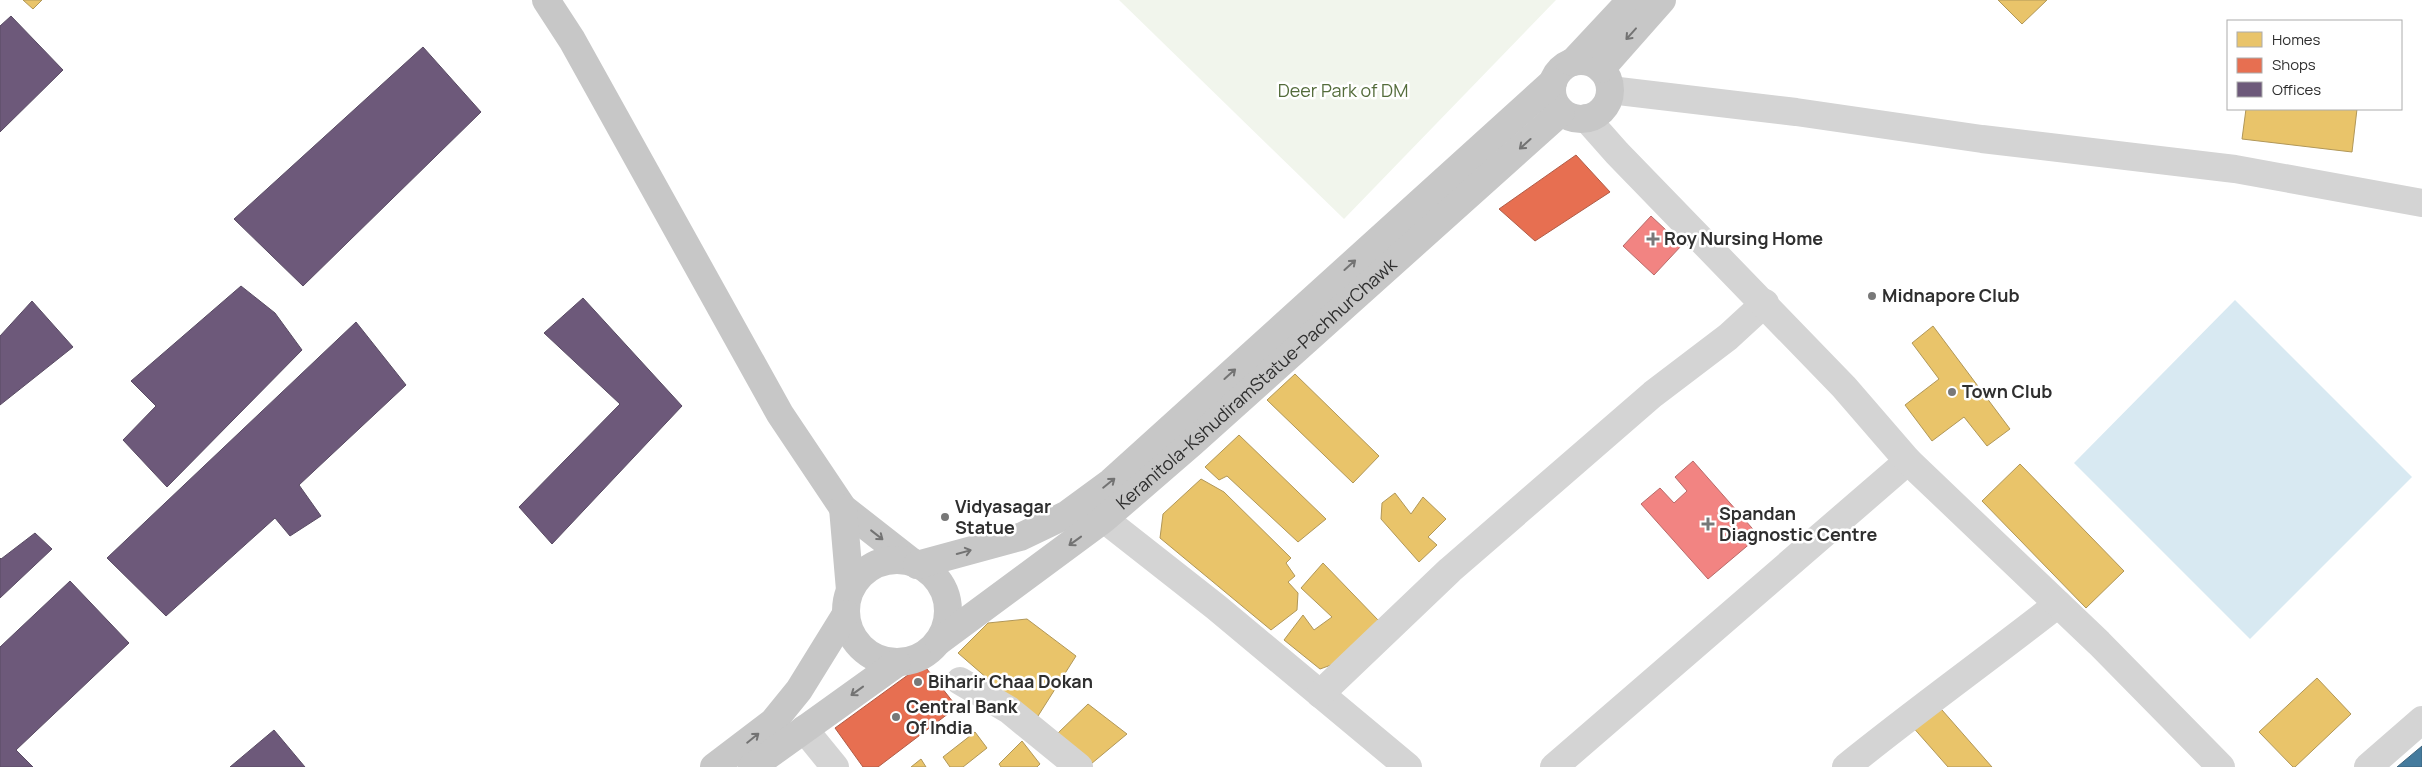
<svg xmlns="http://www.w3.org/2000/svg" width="2422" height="767" font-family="Manrope,sans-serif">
  <rect width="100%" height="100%" fill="#fff"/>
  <path fill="#f1f5ec" d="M1119,0H1556L1344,219Z"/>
  <path fill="#d8e9f2" d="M2235,300L2412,477L2250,639L2074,463Z"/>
  <g fill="#e9c46a" stroke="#b19758">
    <path d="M23,0H42L33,9Z"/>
    <path d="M1998,0H2047L2022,24Z"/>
    <path d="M2246,109H2357L2352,152L2242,139Z"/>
    <path d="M1933,326L2010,429L1987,446L1964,417L1932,441L1905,405L1939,379L1912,343Z"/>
    <path d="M1295,374L1379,456L1353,483L1267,400Z"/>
    <path d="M1239,435L1326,519L1298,542L1227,476L1219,480L1205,467Z"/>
    <path d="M2020,464L2124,571L2086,608L1982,501Z"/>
    <path d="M1201,479L1224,492L1291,558L1286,563L1295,576L1288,582L1298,593L1297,610L1271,630L1160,538L1163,514Z"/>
    <path d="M1395,493L1411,514L1423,497L1446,519L1428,537L1437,545L1419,562L1381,519L1382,503Z"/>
    <path d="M1323,563L1378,620L1334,664L1320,669L1284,640L1303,615L1314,630L1332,617L1301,588Z"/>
    <path d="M1027,619L1076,656L1038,716L1026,712L958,653L988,623Z"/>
    <path d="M2317,678L2351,714L2295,767H2293L2259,732Z"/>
    <path d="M1935,702L1992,767H1948L1911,725Z"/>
    <path d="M1088,704L1127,734L1091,764L1058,733Z"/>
    <path d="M975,732L987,748L963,767H950L943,757Z"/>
    <path d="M1022,741L1040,764L1037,767H1001L999,764Z"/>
    <path d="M921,759L926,767H911Z"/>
  </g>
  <g fill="#e76f51" stroke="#b05c47">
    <path d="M1576,155L1610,192L1535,241L1499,209Z"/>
    <path d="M923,664L957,707L878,767H863L835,728Z"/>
  </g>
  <g fill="#6d597a" stroke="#5a4c64">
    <path d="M11,16L63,70L0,132V26Z"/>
    <path d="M423,47L481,112L303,286L234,219Z"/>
    <path d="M241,286L275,313L302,350L167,487L123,440L156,406L131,381Z"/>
    <path d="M583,298L682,406L552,544L519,507L620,404L544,333Z"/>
    <path d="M32,301L73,347L0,405V336Z"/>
    <path d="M356,322L406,385L299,485L321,516L290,536L275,518L166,616L107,558Z"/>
    <path d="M35,533L52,549L0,598V558L1,559Z"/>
    <path d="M70,581L129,643L16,750L33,767H0V647Z"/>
    <path d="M274,730L305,767H230Z"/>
  </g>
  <g fill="#f28482" stroke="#b86a69">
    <path d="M1651,216L1682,245L1654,275L1623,246Z"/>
    <path d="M1693,461L1759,536L1708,579L1641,504L1660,488L1674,503L1687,491L1675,477Z"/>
  </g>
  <path fill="#457b9d" stroke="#3e647c" d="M2422,746V767H2397Z"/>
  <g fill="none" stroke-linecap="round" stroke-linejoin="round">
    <g stroke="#d4d4d4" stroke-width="28">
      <path d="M1104,519L1216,607L1408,767"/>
      <path d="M960,681L1009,710L1079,767"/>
      <path d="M1320,694L1450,570L1653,394L1728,337L1765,303"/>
      <path d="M804,729L835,767"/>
      <path d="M1554,767L1908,461"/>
      <path d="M1846,767C1915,711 1988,659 2058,604"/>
      <path d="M2368,767L2422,720"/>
    </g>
    <g stroke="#d4d4d4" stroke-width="28">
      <path d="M1610,90L1796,112L1982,139L2235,169L2422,203"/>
      <path d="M1586,118L1617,153L1844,387L1908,461L2099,643L2221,767"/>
    </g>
    <g stroke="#c7c7c7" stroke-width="28">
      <path d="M546,0L572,40L780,414L843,508L912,562"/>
      <circle cx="1581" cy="90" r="29"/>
      <path d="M1573,62L1631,0"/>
      <path d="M1601,69L1662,0"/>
      <path d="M843,508L850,590"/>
      <circle cx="897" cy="611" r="51"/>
      <path d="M917,565L1020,537L1066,515L1111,482L1553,82"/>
      <path id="s1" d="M939,641L1104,519L1192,443L1561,112"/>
      <path d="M714,767L773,722L799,690L846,614"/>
      <path d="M752,767L897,663"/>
    </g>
  </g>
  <defs><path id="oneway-shaft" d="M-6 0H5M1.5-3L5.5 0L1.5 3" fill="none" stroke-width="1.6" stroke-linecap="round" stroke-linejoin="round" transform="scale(1.25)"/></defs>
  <g stroke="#737373">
    <use href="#oneway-shaft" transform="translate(1631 34) rotate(132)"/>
    <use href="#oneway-shaft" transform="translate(1525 144) rotate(138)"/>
    <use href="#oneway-shaft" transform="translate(1350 265) rotate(-42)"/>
    <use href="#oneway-shaft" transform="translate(1230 374) rotate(-42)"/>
    <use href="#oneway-shaft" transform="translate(1109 483) rotate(-39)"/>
    <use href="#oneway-shaft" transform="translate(877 535) rotate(38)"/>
    <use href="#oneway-shaft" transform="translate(1075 541) rotate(144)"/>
    <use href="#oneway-shaft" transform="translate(964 552) rotate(-15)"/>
    <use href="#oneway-shaft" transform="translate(857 691) rotate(144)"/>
    <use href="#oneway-shaft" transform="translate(753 738) rotate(-39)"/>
  </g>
  <g fill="#787878" stroke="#fff" stroke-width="2">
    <path d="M1650.5 231.5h5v5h5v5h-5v5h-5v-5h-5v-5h5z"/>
    <circle cx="1872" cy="296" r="5"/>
    <circle cx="1952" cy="392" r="5"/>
    <circle cx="945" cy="517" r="5"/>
    <path d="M1705.5 516.5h5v5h5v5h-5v5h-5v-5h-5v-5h5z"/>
    <circle cx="918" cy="682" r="5"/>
    <circle cx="896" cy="717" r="5"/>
  </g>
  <g text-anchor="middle" stroke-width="5" stroke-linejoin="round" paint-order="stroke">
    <g font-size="18" fill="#546c3b" stroke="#fff">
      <text x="1343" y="97">Deer Park of DM</text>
    </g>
    <g font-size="18" font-weight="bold" fill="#2f2f2f" stroke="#fff" text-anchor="start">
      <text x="1664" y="245">Roy Nursing Home</text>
      <text x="1882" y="302">Midnapore Club</text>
      <text x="1962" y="398">Town Club</text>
      <text x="955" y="513">Vidyasagar<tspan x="955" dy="21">Statue</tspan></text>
      <text x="1719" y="520">Spandan<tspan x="1719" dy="21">Diagnostic Centre</tspan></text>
      <text x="928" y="688">Biharir Chaa Dokan</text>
      <text x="906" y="713">Central Bank<tspan x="906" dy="21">Of India</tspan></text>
    </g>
    <g font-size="18" fill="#2f2f2f" stroke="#fff">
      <text dy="6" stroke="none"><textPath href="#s1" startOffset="409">Keranitola-KshudiramStatue-PachhurChawk</textPath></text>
    </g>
  </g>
  <rect x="2227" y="20" width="175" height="90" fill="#ffffff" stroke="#acacac"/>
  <rect x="2237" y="32" width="25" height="15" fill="#e9c46a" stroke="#acacac"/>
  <text x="2272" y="45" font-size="15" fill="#2f2f2f">Homes</text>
  <rect x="2237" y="58" width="25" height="15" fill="#e76f51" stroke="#acacac"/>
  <text x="2272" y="70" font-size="15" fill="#2f2f2f">Shops</text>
  <rect x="2237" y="82" width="25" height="15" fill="#6d597a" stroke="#acacac"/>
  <text x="2272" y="95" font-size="15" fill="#2f2f2f">Offices</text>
</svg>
